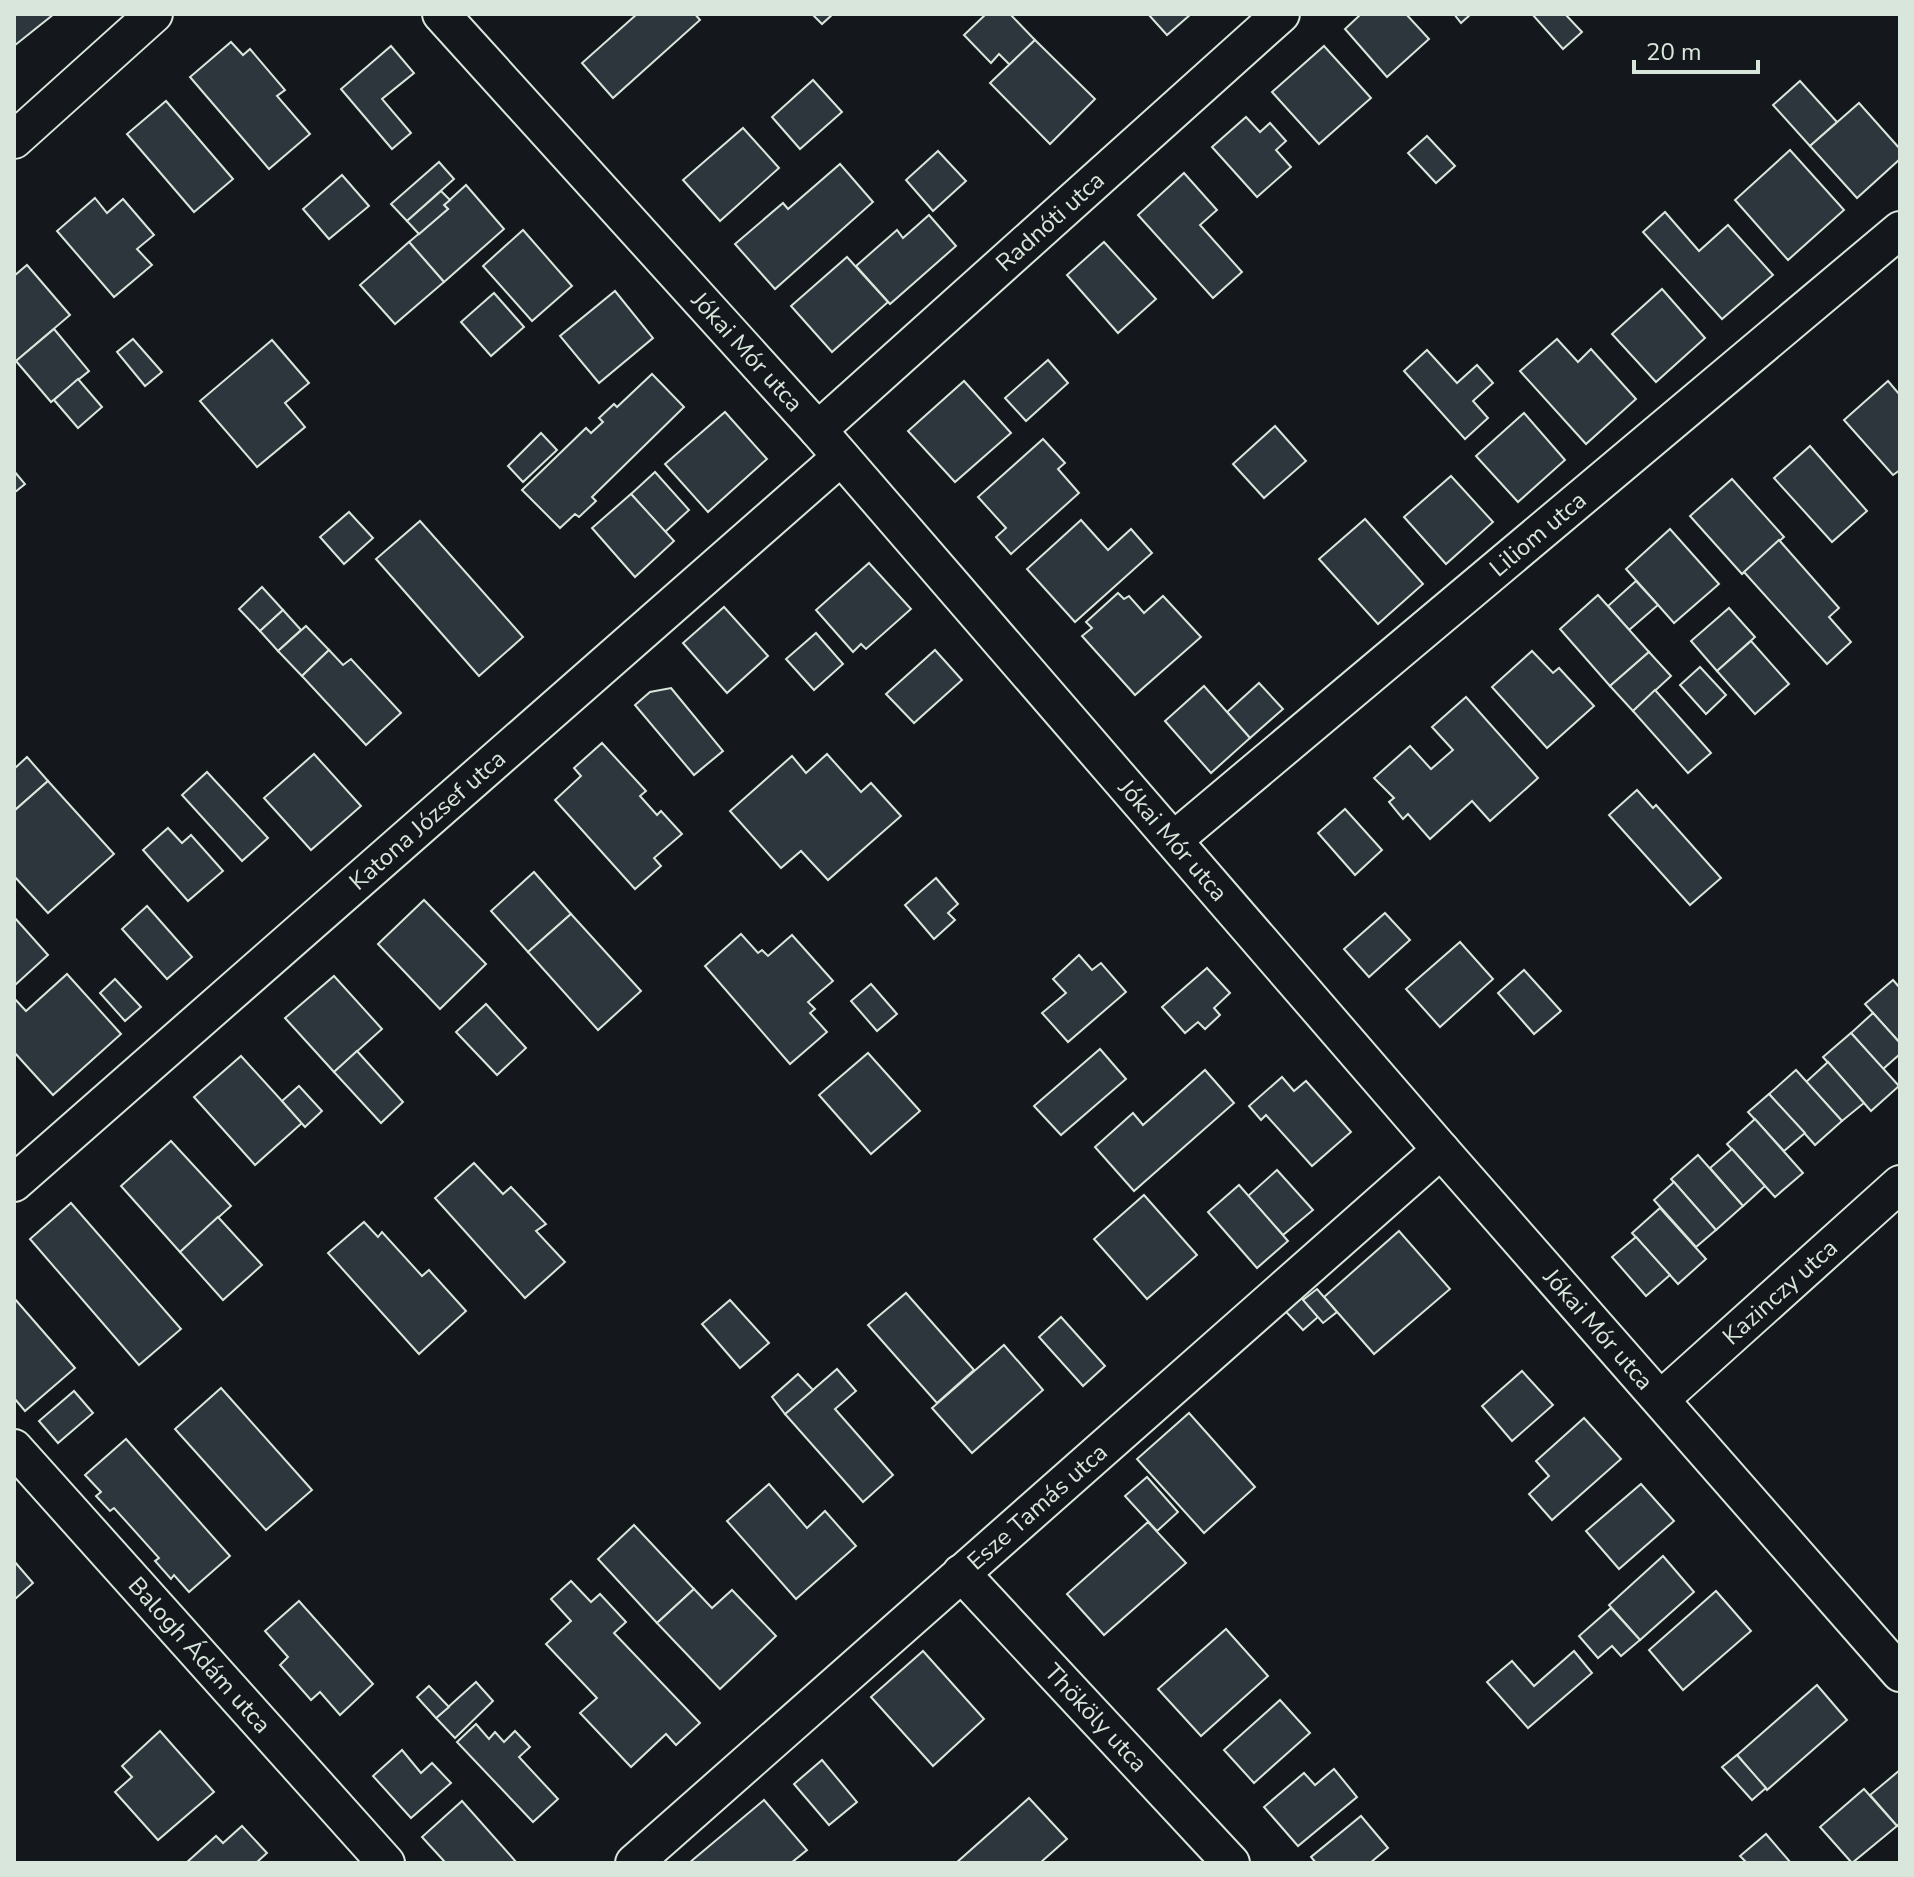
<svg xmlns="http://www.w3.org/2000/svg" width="1914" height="1877" font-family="'Nunito Sans',sans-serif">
  <rect width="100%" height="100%" fill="#14181c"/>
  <g fill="#2c363c" stroke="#d8e6dc" stroke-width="2">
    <path d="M14,14H54L14,46Z"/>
    <path d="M637,14H695L700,20L613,98L582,63Z"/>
    <path d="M812,14H833L822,24Z"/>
    <path d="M986,14H1010L1035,40L1010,65L999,54L991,63L964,35Z"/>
    <path d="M1148,14H1191L1167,35Z"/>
    <path d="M1361,14H1406L1429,39L1387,77L1345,29Z"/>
    <path d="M1454,14H1471L1461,23Z"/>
    <path d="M1532,14H1565L1582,32L1563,49Z"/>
    <path d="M1035,40L1095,99L1050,144L990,83Z"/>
    <path d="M231,42L243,55L250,49L285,90L277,96L310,134L269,169L190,77Z"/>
    <path d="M391,46L414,73L382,99L411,133L392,149L341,89Z"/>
    <path d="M1324,46L1371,98L1319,144L1272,92Z"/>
    <path d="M813,80L842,112L800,149L772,117Z"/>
    <path d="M1800,81L1837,122L1810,146L1773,105Z"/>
    <path d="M166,101L233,179L194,212L127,134Z"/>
    <path d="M1859,103L1900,149V159L1857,198L1810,146Z"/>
    <path d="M1246,117L1260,132L1270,123L1286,141L1276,150L1291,167L1257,197L1212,147Z"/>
    <path d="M743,128L779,168L720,221L683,180Z"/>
    <path d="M1427,136L1455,166L1436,183L1408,153Z"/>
    <path d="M1790,150L1844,210L1788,260L1735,200Z"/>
    <path d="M938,151L966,181L933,211L906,180Z"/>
    <path d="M439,162L454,179L407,221L391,204Z"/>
    <path d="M840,164L873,202L775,289L735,244L783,203L788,209Z"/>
    <path d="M1184,173L1217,210L1200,225L1242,272L1213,298L1138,215Z"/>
    <path d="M342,175L369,206L329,239L303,209Z"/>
    <path d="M466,185L504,229L444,282L409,242L448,209L444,205Z"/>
    <path d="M441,191L450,200L444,205L448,209L419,234L407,221Z"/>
    <path d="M95,198L107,213L123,199L154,235L137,249L152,265L114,297L57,231Z"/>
    <path d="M1665,212L1699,251L1728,225L1773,275L1722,319L1643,232Z"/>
    <path d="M929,215L956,246L890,304L856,266L897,230L903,238Z"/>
    <path d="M523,230L572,286L532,321L483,266Z"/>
    <path d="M409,242L444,282L395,324L360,285Z"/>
    <path d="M1104,242L1156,299L1118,333L1067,275Z"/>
    <path d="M847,257L888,302L832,352L791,306Z"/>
    <path d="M27,265L70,315L16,361L14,358V276Z"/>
    <path d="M1662,289L1705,338L1656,382L1612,334Z"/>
    <path d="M615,291L653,338L599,383L560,336Z"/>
    <path d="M494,293L524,327L491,356L461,322Z"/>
    <path d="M54,329L89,371L51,402L16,361Z"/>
    <path d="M133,339L162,372L145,386L117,352Z"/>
    <path d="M1557,339L1578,362L1591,349L1636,399L1586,444L1520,371Z"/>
    <path d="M272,340L309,383L285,403L305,427L257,467L200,401Z"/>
    <path d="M1427,350L1457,383L1477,365L1493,383L1473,401L1488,418L1465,439L1404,371Z"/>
    <path d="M1048,360L1068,383L1026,421L1005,398Z"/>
    <path d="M652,374L684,407L592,497L596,501L579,517L575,514L560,528L522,490L586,428L591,433L603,422L599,418L614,404L617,407Z"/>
    <path d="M78,379L102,407L78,428L54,400Z"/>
    <path d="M964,381L1011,433L955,482L908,431Z"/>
    <path d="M1888,381L1900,395V470L1893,475L1844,420Z"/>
    <path d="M725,412L767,459L708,512L665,464Z"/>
    <path d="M1524,413L1565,460L1518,502L1476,456Z"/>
    <path d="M1275,426L1306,461L1264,498L1233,464Z"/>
    <path d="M541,433L557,450L523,482L508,466Z"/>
    <path d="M1043,439L1065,463L1058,469L1079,493L1011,554L996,537L1006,528L978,497Z"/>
    <path d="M1810,446L1867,511L1832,542L1774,478Z"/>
    <path d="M14,471L25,484L14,493Z"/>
    <path d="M655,472L689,510L665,532L631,494Z"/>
    <path d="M1451,476L1493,522L1446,564L1404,517Z"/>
    <path d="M1732,479L1784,537L1742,574L1690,516Z"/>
    <path d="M631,494L674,541L635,577L592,528Z"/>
    <path d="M349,512L373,538L344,564L320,537Z"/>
    <path d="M1365,519L1423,584L1378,624L1319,559Z"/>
    <path d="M1081,520L1108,550L1131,529L1152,553L1075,622L1027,569Z"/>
    <path d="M420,521L523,637L479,676L376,559Z"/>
    <path d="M1670,529L1719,584L1674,623L1626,569Z"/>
    <path d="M1779,540L1839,608L1829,617L1851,642L1827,664L1744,572Z"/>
    <path d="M869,563L911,609L866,649L861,644L853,652L816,610Z"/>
    <path d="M1636,581L1658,605L1629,630L1608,606Z"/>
    <path d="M262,587L283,610L260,631L239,609Z"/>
    <path d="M1118,593L1124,599L1129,596L1144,613L1163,596L1201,637L1135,695L1082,636L1092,628L1086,622Z"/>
    <path d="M1598,595L1649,652L1610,686L1560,629Z"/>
    <path d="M724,607L768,656L727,693L683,643Z"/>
    <path d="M1729,608L1755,637L1717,671L1691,641Z"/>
    <path d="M283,610L301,630L278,651L260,631Z"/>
    <path d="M306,626L329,650L302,676L278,651Z"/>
    <path d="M816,633L843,664L814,690L786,659Z"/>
    <path d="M1751,641L1789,684L1755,714L1717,671Z"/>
    <path d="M329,650L343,665L351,659L401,713L366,745L302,676Z"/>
    <path d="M935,650L962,680L914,723L886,694Z"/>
    <path d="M1532,651L1553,673L1559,668L1594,706L1547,748L1492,687Z"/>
    <path d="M1649,652L1671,676L1633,711L1610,686Z"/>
    <path d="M1700,667L1726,695L1706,714L1680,685Z"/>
    <path d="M1259,683L1283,709L1250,738L1227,712Z"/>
    <path d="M1204,686L1250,738L1211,773L1165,721Z"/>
    <path d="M671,688L723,751L694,775L635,705L650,692Z"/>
    <path d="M1655,690L1711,753L1688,773L1633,711Z"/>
    <path d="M1466,697L1538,778L1490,821L1472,801L1430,839L1408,814L1403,819L1389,802L1394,798L1374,778L1410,746L1431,769L1438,763L1453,750L1432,727Z"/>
    <path d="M602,743L646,791L640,796L657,815L661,811L682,834L654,858L661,866L635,889L555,800L581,776L574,768Z"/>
    <path d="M314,754L361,806L311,850L264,798Z"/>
    <path d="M827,754L861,792L871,783L901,816L828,880L801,851L781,868L730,811L792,756L806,773Z"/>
    <path d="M27,757L48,781L16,809L14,807V769Z"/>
    <path d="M207,772L268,838L242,861L182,795Z"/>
    <path d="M48,781L114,854L48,913L14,876V811Z"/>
    <path d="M1637,790L1653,808L1656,805L1721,878L1690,905L1609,815Z"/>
    <path d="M1345,809L1382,850L1355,875L1318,833Z"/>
    <path d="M168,828L182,843L191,835L223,871L188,901L143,850Z"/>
    <path d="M534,872L571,914L528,952L491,911Z"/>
    <path d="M936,878L958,904L948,913L955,920L934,939L905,905Z"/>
    <path d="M424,900L486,964L440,1009L378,944Z"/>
    <path d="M147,906L192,957L167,979L122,929Z"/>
    <path d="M1385,913L1410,940L1369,977L1344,949Z"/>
    <path d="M571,914L641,991L598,1030L528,952Z"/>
    <path d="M14,917L48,955L14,986Z"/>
    <path d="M741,934L758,953L762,950L768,956L792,935L833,981L808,1002L815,1009L810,1013L827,1032L790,1064L705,966Z"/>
    <path d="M1460,942L1493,979L1440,1027L1406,989Z"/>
    <path d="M1079,955L1092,970L1101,963L1126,992L1068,1042L1042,1013L1066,993L1053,979Z"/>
    <path d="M1207,968L1230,993L1214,1008L1220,1015L1205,1029L1198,1022L1185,1033L1162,1007Z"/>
    <path d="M1524,970L1561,1011L1534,1034L1498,993Z"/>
    <path d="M67,974L121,1034L53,1095L14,1052V998L26,1011Z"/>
    <path d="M334,976L382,1029L334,1072L285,1018Z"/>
    <path d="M115,979L141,1007L125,1021L100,993Z"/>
    <path d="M1893,980L1900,988V1043L1865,1004Z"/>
    <path d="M871,984L897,1014L877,1031L851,1001Z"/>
    <path d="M486,1004L526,1048L497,1075L456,1032Z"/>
    <path d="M1873,1013L1900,1043V1054L1883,1069L1851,1033Z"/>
    <path d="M1851,1033L1899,1086L1871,1111L1823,1057Z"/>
    <path d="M1100,1049L1126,1079L1061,1135L1034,1106Z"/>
    <path d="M357,1051L403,1102L381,1123L334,1072Z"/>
    <path d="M868,1053L920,1111L871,1154L819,1095Z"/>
    <path d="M241,1056L302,1123L255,1165L194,1097Z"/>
    <path d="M1828,1062L1864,1103L1842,1121L1806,1082Z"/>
    <path d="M1205,1070L1234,1103L1134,1191L1095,1147L1133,1113L1143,1125Z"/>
    <path d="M1796,1070L1842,1121L1815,1145L1769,1094Z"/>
    <path d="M1282,1077L1294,1091L1306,1081L1351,1132L1312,1166L1266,1115L1261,1120L1249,1106Z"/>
    <path d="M299,1086L322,1111L305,1127L282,1101Z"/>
    <path d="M1769,1094L1805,1133L1784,1151L1748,1112Z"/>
    <path d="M1755,1119L1803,1173L1775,1197L1727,1144Z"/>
    <path d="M171,1141L231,1206L180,1252L121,1186Z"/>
    <path d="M1732,1149L1765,1186L1743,1206L1710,1168Z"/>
    <path d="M1698,1155L1743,1206L1716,1230L1671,1179Z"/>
    <path d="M474,1163L503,1194L511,1187L546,1224L536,1231L565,1262L525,1298L435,1198Z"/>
    <path d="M1277,1170L1313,1210L1283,1235L1248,1196Z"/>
    <path d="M1674,1182L1716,1230L1696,1247L1654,1200Z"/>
    <path d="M1239,1185L1288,1241L1257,1268L1208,1212Z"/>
    <path d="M1144,1195L1197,1255L1147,1299L1094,1239Z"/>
    <path d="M71,1203L181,1329L139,1365L30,1239Z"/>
    <path d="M1660,1208L1706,1259L1678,1284L1632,1233Z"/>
    <path d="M218,1217L262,1265L223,1300L180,1252Z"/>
    <path d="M364,1222L378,1237L382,1232L422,1276L429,1270L466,1311L419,1354L328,1253Z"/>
    <path d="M1399,1231L1450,1289L1374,1354L1324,1297Z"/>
    <path d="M1636,1237L1670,1275L1646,1296L1612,1257Z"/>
    <path d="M1294,1289L1318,1317L1303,1330L1278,1303Z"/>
    <path d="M1317,1289L1337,1312L1323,1323L1303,1300Z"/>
    <path d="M906,1293L974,1370L937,1403L868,1325Z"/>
    <path d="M14,1298L75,1368L25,1411L14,1398Z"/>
    <path d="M730,1300L769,1343L740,1368L702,1324Z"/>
    <path d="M1061,1317L1105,1366L1083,1386L1039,1337Z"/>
    <path d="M1004,1345L1043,1390L972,1453L932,1408Z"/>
    <path d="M837,1369L856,1391L835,1409L893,1475L863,1502L785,1414Z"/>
    <path d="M1522,1371L1553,1405L1512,1441L1482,1406Z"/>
    <path d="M798,1374L813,1390L785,1414L772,1397Z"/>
    <path d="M221,1388L312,1490L266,1530L175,1429Z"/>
    <path d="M74,1391L93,1413L58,1443L39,1421Z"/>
    <path d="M1189,1413L1255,1487L1204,1533L1137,1459Z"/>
    <path d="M1584,1418L1621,1459L1552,1520L1529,1494L1549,1476L1536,1461Z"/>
    <path d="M126,1439L230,1556L189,1592L174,1575L171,1579L155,1561L159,1558L114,1508L110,1511L96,1496L101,1492L85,1475Z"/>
    <path d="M1147,1477L1178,1512L1157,1531L1125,1496Z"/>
    <path d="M769,1484L807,1528L825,1511L856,1546L796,1599L727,1521Z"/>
    <path d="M1641,1484L1674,1521L1619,1569L1586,1531Z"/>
    <path d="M1148,1522L1186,1563L1104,1635L1067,1594Z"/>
    <path d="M634,1525L694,1589L657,1623L598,1559Z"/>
    <path d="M1663,1556L1694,1592L1640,1640L1609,1605Z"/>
    <path d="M14,1561L33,1583L14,1600Z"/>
    <path d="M571,1581L591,1602L600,1594L626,1622L614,1633L700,1723L676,1745L666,1734L631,1767L580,1713L597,1698L546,1644L571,1621L551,1599Z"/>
    <path d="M694,1589L712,1608L732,1590L776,1636L720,1689L657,1623Z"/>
    <path d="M1716,1591L1751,1631L1683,1690L1649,1650Z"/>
    <path d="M299,1601L373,1684L340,1715L320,1692L311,1700L280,1665L288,1657L265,1631Z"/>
    <path d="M1611,1608L1640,1640L1621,1656L1612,1646L1598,1658L1579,1636Z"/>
    <path d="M1226,1629L1268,1676L1201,1736L1158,1689Z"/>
    <path d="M923,1651L984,1719L933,1766L871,1697Z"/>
    <path d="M1574,1651L1592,1673L1528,1728L1487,1682L1512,1661L1534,1686Z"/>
    <path d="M476,1682L493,1701L455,1738L436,1718Z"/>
    <path d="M1817,1685L1847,1720L1767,1790L1737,1755Z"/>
    <path d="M429,1686L449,1707L436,1718L417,1697Z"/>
    <path d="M1280,1700L1310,1733L1254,1783L1224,1750Z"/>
    <path d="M476,1724L489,1739L495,1732L504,1742L515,1731L530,1747L519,1757L558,1799L533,1822L457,1742Z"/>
    <path d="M160,1731L214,1792L158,1840L115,1792L132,1777L122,1766Z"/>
    <path d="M402,1750L421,1773L432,1763L451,1783L411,1818L373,1776Z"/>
    <path d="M1737,1755L1766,1788L1752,1800L1722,1767Z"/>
    <path d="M822,1760L857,1802L829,1825L794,1784Z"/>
    <path d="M1334,1769L1357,1797L1298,1846L1264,1807L1304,1773L1315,1785Z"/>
    <path d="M1900,1770V1823L1897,1826L1870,1795Z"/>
    <path d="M1864,1789L1897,1826L1852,1863L1820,1827Z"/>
    <path d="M1029,1798L1067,1839L1040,1863H956Z"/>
    <path d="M764,1800L807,1850L791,1863H689Z"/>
    <path d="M462,1801L517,1863H442L444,1861L422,1837Z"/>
    <path d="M1361,1816L1388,1848L1370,1863H1316L1311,1857Z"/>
    <path d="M242,1826L267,1853L256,1863H186L216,1836L223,1843Z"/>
    <path d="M1766,1834L1791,1863H1747L1740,1856Z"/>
  </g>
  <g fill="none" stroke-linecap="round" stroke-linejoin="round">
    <defs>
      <g id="minor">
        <path id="s1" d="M441,14L818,430L1441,1150L1900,1673"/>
        <path d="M14,140L154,14"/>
        <path id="s2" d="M818,430L1281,14"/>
        <path id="s3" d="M1175,839L1900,230"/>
        <path id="s4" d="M14,1183L841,457"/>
        <path id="s5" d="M1661,1399L1900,1184"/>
        <path id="s6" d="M14,1448L386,1863"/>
        <path id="s7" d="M961,1573L1231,1863"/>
        <path id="s8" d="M634,1863L1441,1150"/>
      </g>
    </defs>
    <use href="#minor" stroke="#d8e6dc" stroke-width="40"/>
    <use href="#minor" stroke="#14181c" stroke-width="36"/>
  </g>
  <g text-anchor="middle" stroke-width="6" stroke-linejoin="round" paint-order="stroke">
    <g font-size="24" fill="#d8e6dc" stroke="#14181c">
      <text dy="8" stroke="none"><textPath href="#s2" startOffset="312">Radnóti utca</textPath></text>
      <text dy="8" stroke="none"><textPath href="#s1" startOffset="456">Jókai Mór utca</textPath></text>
      <text dy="8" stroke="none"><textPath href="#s3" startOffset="474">Liliom utca</textPath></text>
      <text dy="8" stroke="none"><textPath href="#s4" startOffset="550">Katona József utca</textPath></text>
      <text dy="8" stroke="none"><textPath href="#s1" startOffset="1104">Jókai Mór utca</textPath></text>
      <text dy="8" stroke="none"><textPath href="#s5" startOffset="160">Kazinczy utca</textPath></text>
      <text dy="8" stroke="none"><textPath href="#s1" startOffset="1752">Jókai Mór utca</textPath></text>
      <text dy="8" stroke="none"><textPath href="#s8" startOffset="538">Esze Tamás utca</textPath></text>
      <text dy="8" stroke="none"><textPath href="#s6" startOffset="278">Balogh Ádám utca</textPath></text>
      <text dy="8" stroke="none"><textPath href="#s7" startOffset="198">Thököly utca</textPath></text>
    </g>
  </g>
  <rect width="1914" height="1877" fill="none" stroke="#d8e6dc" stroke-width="32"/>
  <path d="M1634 60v12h124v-12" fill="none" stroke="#d8e6dc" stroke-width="4"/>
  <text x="1646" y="60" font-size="24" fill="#d8e6dc" stroke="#14181c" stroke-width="6" paint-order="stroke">20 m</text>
</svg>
